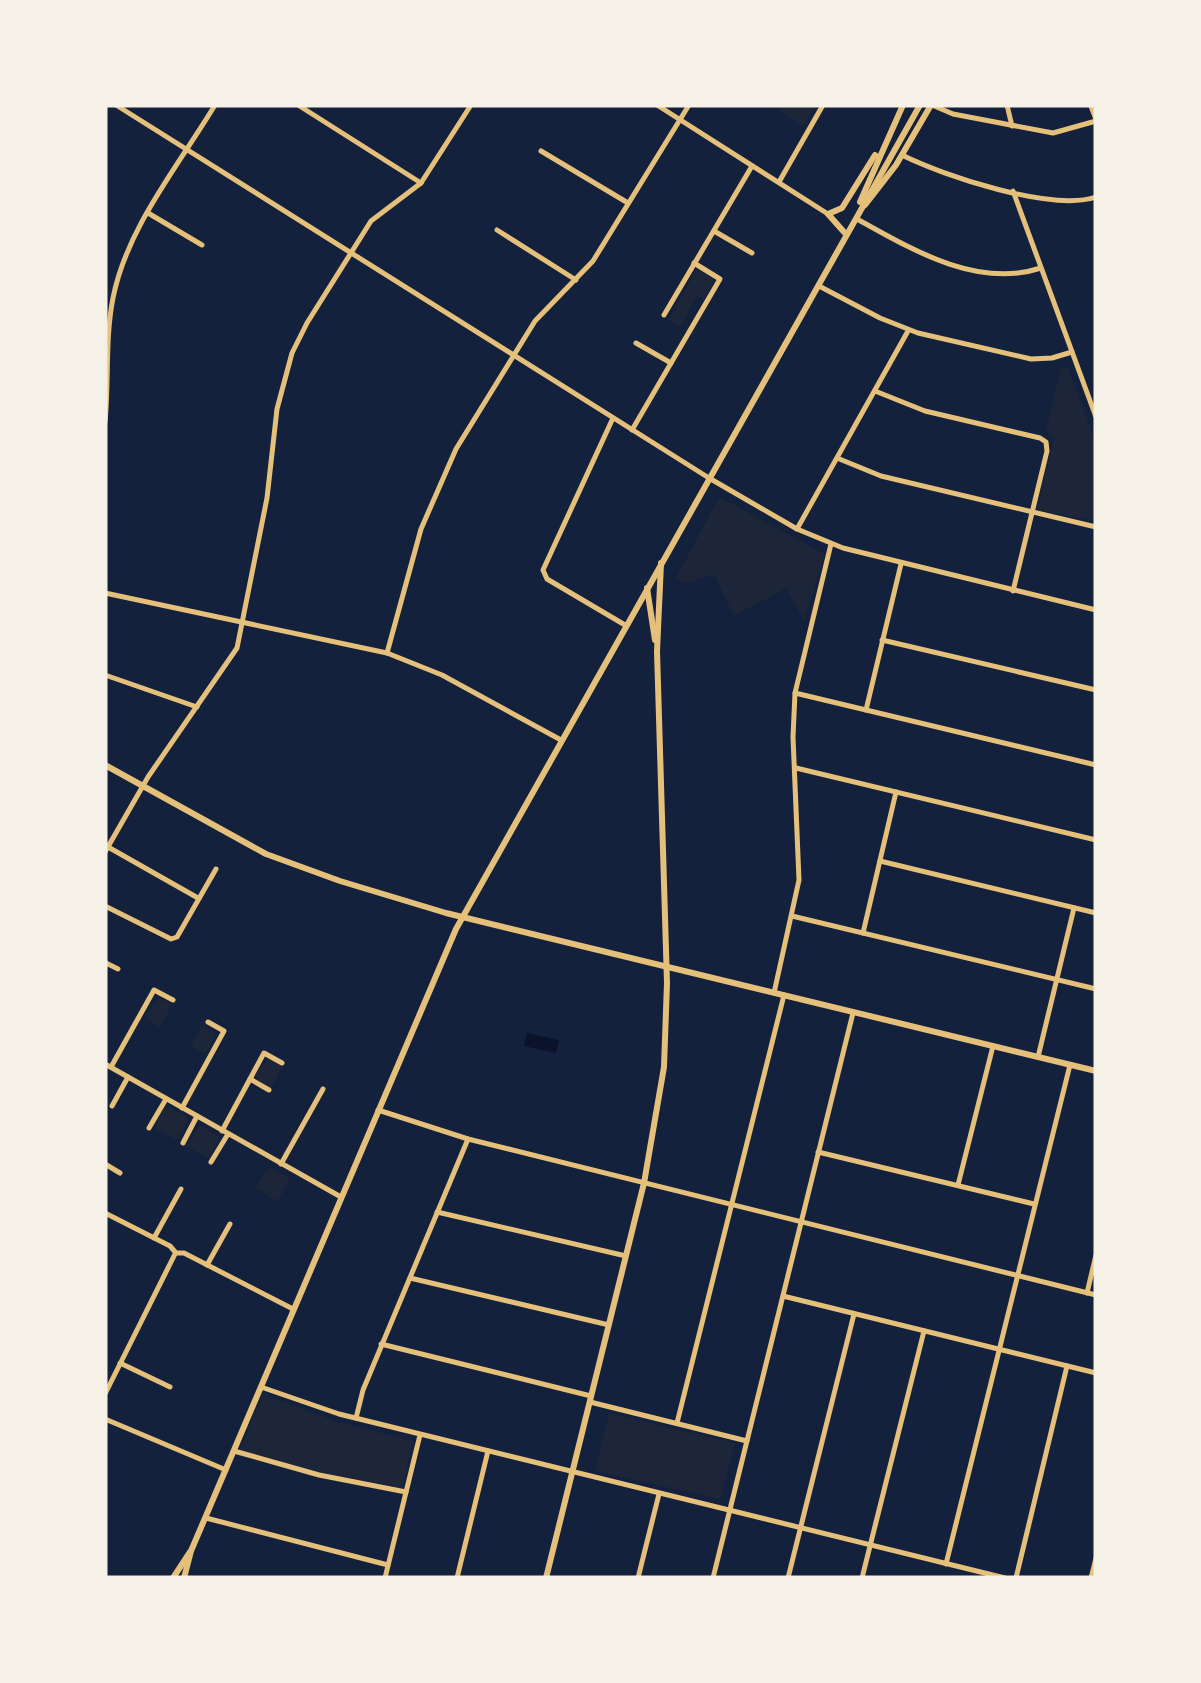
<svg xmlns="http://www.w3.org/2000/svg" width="1201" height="1683" font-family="'Asap Condensed',sans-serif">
  <rect width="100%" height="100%" fill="#14213d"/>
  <g fill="#1d2539">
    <path d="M784,105H806L813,109L803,126L780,112Z"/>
    <path d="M697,269L713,277L714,281L704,299L697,296L680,327L668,320Z"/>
    <path d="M1061,368H1068L1096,443V521L1037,510L1054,439L1046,431Z"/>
    <path d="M719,497L825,554L804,621L786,588L734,616L714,574L685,584L676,578Z"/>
    <path d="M159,998L172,1005L160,1027L148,1020L146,1015Z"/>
    <path d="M203,1025L216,1036L205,1054L191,1046Z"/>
    <path d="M268,1058L283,1066L271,1088L257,1080L255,1076Z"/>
    <path d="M169,1107L187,1116L188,1120L177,1140L154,1128L164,1109Z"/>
    <path d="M201,1125L220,1138L209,1158L186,1146Z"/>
    <path d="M270,1167L288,1177L289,1181L278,1201L255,1188Z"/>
    <path d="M263,1394L338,1422L413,1441L403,1488L319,1473L240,1450Z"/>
    <path d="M609,1413L735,1443L720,1499L595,1471Z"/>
  </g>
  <path fill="#0b132b" d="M527,1033L559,1040L556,1053L524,1046Z"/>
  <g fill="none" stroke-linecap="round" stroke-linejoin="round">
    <g stroke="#e5c07b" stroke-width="5">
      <path d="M298,105L421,183"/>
      <path d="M657,105L828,214"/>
      <path d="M932,105L953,114L1053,133L1096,121"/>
      <path d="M1007,105L1012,126"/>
      <path d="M541,151L628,203"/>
      <path d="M902,155C944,176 1052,212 1096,197"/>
      <path d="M779,182L823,105"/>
      <path d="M1013,191L1096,417"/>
      <path d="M148,213L202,245"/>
      <path d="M857,219C911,249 977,289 1041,268"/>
      <path d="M497,230L576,280"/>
      <path d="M714,231L752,253"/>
      <path d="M819,286L880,318L918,333L1031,359L1052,358L1072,352"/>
      <path d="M664,315L752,166"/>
      <path d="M636,343L671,363"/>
      <path d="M875,391L925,411L1040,438L1046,442L1047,451L1013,591"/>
      <path d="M613,418L543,570L547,579L625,625"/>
      <path d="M105,422C109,381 105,338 113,298C127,227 179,165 215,105"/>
      <path d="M632,430L720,279L694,263"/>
      <path d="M837,458L881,476L1096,527"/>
      <path d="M797,529L908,331"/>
      <path d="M882,640L1096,690"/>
      <path d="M387,653L421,529L456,449L535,321L593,261L689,105"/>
      <path d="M105,675L197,707"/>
      <path d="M795,693L1096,765"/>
      <path d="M866,710L901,564"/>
      <path d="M796,768L1096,840"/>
      <path d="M108,847L198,898"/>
      <path d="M105,852L148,777L237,648L267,498L277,409L292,353L307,323L371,221L421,183L471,105"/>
      <path d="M880,861L1096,913"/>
      <path d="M105,906L171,939L177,937L216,869"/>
      <path d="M792,916L1096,989"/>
      <path d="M863,933L896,792"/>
      <path d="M105,966L106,963L118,969"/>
      <path d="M774,993L799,880L793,737L795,693L831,544"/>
      <path d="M1038,1057L1074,908"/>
      <path d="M111,1067L154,990L173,1000"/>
      <path d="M250,1079L269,1090"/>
      <path d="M112,1106L128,1077"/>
      <path d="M182,1108L224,1031L208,1022"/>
      <path d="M378,1110L468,1139L1096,1295"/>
      <path d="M149,1128L166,1099"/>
      <path d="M222,1131L264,1053L282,1063"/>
      <path d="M183,1143L197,1116"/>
      <path d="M818,1152L1034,1204"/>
      <path d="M211,1162L228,1134"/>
      <path d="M105,1164L120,1173"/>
      <path d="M281,1164L323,1089"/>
      <path d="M958,1185L993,1046"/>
      <path d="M437,1212L626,1256"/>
      <path d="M105,1213L170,1246L176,1253H184L293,1309"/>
      <path d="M154,1238L181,1189"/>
      <path d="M207,1265L230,1224"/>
      <path d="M410,1278L609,1325"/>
      <path d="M1087,1293L1096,1255"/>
      <path d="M783,1296L1096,1373"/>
      <path d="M381,1344L591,1396"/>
      <path d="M120,1363L170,1387"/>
      <path d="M261,1387L339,1414L1005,1578"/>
      <path d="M105,1394L175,1254"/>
      <path d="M590,1402L747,1441"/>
      <path d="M356,1418L363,1390L468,1139"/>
      <path d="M105,1419L226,1470"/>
      <path d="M677,1423L784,995"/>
      <path d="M234,1451L319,1475L406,1492"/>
      <path d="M206,1518L388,1565"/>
      <path d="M946,1564L1070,1065"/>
      <path d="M385,1578L420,1435"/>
      <path d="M457,1578L488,1451"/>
      <path d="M638,1578L659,1494"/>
      <path d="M713,1578L853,1013"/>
      <path d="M788,1578L854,1314"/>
      <path d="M862,1578L924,1331"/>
      <path d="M1016,1578L1067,1366"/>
      <path d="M1091,1578L1096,1558"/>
    </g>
    <g stroke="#e5c07b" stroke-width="5">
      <path d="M116,105L709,478L797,529L843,548L1096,610"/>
      <path d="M105,593L387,653L442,675L561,740"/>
      <path d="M105,1064L341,1197"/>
    </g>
    <g stroke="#e5c07b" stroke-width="6">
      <path d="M1091,105L1096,118"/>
      <path d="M860,202L903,105"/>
      <path d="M865,205L896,165L931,105"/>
      <path d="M844,232L828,214L842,208L875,155"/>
      <path d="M647,588L655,640"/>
      <path d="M105,765L266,854L340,881L446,913L1096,1071"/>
      <path d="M173,1578L190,1552"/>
      <path d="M184,1578L191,1551L456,929L920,105"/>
      <path d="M546,1578L644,1183L664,1067L667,983L657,651L661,563"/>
    </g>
  </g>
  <rect width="1201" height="1683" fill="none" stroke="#f6f1e7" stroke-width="215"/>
</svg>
